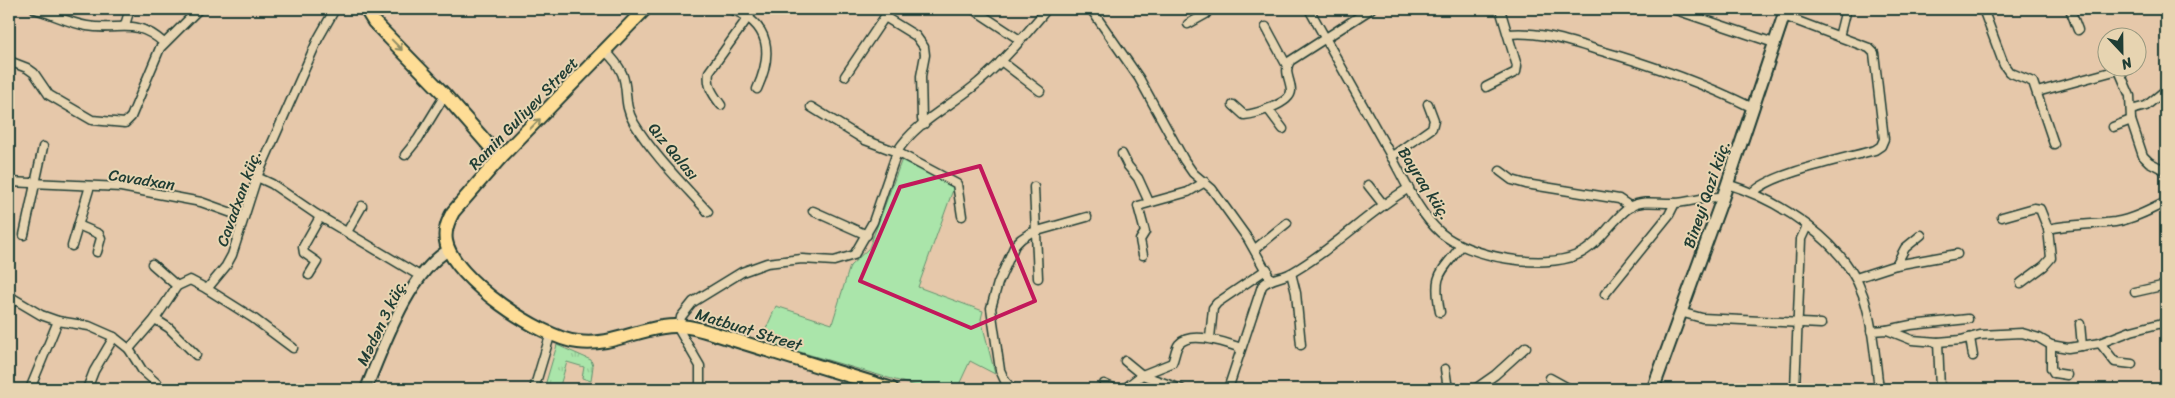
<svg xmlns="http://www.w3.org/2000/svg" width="2175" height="398" font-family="Sriracha,sans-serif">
  <defs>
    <pattern id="grass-tufts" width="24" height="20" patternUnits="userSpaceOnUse" patternTransform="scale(1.25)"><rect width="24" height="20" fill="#aae5aa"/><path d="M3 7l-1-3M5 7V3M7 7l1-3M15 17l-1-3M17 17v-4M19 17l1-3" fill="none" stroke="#92c593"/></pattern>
  </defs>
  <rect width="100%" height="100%" fill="#e6c8aa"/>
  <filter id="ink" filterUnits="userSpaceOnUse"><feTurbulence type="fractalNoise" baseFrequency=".02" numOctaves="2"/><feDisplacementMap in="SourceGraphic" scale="10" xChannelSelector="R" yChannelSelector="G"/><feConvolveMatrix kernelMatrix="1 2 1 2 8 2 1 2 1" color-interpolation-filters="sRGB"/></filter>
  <g filter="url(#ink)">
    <path fill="url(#grass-tufts)" stroke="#64916f" d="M557,345L591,360L593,366L591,381L582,378L584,367L567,362L559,389H544Z"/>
    <path fill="#aae5aa" stroke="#64916f" d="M902,159L954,187L918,287L983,311L981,319L995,374L970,361L957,389H926L773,344L776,335L766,329L776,306L832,324L850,266L869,248Z"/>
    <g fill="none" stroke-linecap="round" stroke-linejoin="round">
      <defs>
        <g id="minor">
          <path d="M35,9C52,14 69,23 87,26C119,32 134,16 164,43"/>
          <path d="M731,9C771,24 773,54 757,89"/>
          <path d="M973,9L1020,40"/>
          <path d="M1091,9L1139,78L1184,160L1193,173L1212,189L1248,239L1271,280"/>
          <path d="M1309,9C1336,57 1363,105 1390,154C1404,179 1418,213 1441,233C1469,257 1543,270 1577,255C1600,245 1610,221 1630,207C1643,199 1660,204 1675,203C1691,202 1706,196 1723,197"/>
          <path d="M1673,9L1774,43"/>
          <path d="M1983,9L2004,65L2009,72L2033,82L2054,144"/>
          <path d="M2070,9L2078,30"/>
          <path d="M885,17L916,36L924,47L925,55L921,76L922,119L924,124"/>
          <path d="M1188,24L1206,14L1209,9"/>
          <path d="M125,25L129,12"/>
          <path d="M1266,27L1287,66"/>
          <path d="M1508,34C1539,31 1568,41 1598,50C1652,65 1703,83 1753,108"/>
          <path d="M1839,37L1846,9"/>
          <path d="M605,51C637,80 618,96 634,123C654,156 683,184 708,212"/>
          <path d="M9,61L27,68L34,73L49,95L92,120L125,123L131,117L160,48L199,9"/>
          <path d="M1001,61L1040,91"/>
          <path d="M2118,68L2130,96L2131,120L2143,156L2149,162L2166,171"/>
          <path d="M845,76L890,9"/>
          <path d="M1486,87L1516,72L1517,66L1500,9"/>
          <path d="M2037,92L2118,70"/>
          <path d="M721,105C713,94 707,87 709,72L754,9"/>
          <path d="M1233,105L1244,115C1255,114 1290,104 1291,91C1291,80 1283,72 1290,61L1371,9"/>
          <path d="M811,107L865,140L897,152L957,184L962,216"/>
          <path d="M1268,109L1283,129"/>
          <path d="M2131,110L2146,106L2162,93"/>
          <path d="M2113,127L2131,120"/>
          <path d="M1122,154L1128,166L1138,178L1149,202"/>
          <path d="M405,155L418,139L445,95"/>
          <path d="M1391,157L1432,128L1434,120L1428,104"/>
          <path d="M1500,171L1512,180L1526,184L1619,199L1631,207"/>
          <path d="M257,177L272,184L316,214L420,276"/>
          <path d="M9,182L121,187L201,202L243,217"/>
          <path d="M1727,184C1779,200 1844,241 1863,295C1873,324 1875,358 1879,389"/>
          <path d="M1368,185L1383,204"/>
          <path d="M1034,187L1038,278"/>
          <path d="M1754,192C1772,173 1847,158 1875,150L1881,146L1884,139L1874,53L1869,48L1784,16"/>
          <path d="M813,211L867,235"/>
          <path d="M2002,217L2034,208L2040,209L2048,229L2051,258L2044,266L2021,283"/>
          <path d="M78,225L99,234L101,238L97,252"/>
          <path d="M2048,229C2070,224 2092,225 2115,222C2133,219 2150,210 2166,202"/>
          <path d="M347,232L362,206"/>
          <path d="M24,235L43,147"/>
          <path d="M72,246L90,186"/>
          <path d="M1255,249L1287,223"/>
          <path d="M1143,255L1140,240L1145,232L1138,206L1188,192L1205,182"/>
          <path d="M152,264L177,286"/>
          <path d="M1896,265L1905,248L1921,235"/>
          <path d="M1291,273L1296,293L1301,345"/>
          <path d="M309,275L317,262L304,253L303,247L320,217"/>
          <path d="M1856,278L1896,265L1957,254"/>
          <path d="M207,289L253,318L293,348"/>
          <path d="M2135,292L2166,285"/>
          <path d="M1605,294L1669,215L1675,203"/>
          <path d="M9,296L41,315L58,321L89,326L114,337L129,349L142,370L163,389"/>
          <path d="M9,308L13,299"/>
          <path d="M1440,312C1433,274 1439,275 1461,246"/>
          <path d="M1680,312L1702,318L1821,324"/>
          <path d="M155,319L169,328L196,355"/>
          <path d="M2080,324L2082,346"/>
          <path d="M1887,330L1911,325L1968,319"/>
          <path d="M1871,331L1887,330L1912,340L1938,342L1961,340L1980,335L2022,333L2039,338L2051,345L2068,348L2100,343L2131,331L2166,322"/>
          <path d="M1210,338L1213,308L1217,303L1267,269"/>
          <path d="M1970,338L1973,356"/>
          <path d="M1938,342L1940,389"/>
          <path d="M2100,343L2115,362L2132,364"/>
          <path d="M2051,345V368L2054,373L2067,375"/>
          <path d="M129,349L155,319L177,286L190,280L207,289L226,266L232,255L257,177L318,39L335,9"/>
          <path d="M1125,361L1142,375L1181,389"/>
          <path d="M1445,369L1448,389"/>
          <path d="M1550,378L1570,389"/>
          <path d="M1104,384L1115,389"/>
          <path d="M30,389L58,321"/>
          <path d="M87,389L94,371L114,337"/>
          <path d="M333,389H340"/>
          <path d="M534,389L550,336"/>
          <path d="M700,389V366L679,330L681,317L693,302L742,272L767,263L802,259L834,261L854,255L873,222L897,152C915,122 953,105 979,82C1004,61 1026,34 1047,9"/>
          <path d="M1012,389L1005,381L1000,370L991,308L998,283L1015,245L1021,239L1030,233L1087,217"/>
          <path d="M1124,389L1142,375L1172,363C1175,357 1175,349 1179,344C1191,330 1227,343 1241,348"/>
          <path d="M1228,389L1262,286C1270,277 1284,278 1293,272C1335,248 1368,212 1409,188"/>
          <path d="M1475,389L1495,375L1526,347"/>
          <path d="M1795,389L1801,239L1807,226"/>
        </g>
        <path id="tertiary" d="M366,389C383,348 409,272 449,250"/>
        <path id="secondary" d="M1653,389L1723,197L1786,9"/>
        <g id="primary">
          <path d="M366,9L374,22L445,95L500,158"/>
          <path d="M645,9L500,158L453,212C448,221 444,230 446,241C452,278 542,339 578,342C609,346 634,331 663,327C681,324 696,328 712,333L892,389"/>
        </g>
      </defs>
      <use href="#minor" stroke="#1f3d34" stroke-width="11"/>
      <use href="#tertiary" stroke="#1f3d34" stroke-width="14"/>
      <use href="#secondary" stroke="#1f3d34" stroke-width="15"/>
      <use href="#primary" stroke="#1f3d34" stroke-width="16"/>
      <use href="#minor" stroke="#e7d4b1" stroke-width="8"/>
      <use href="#tertiary" stroke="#e7d4b1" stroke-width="10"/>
      <use href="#secondary" stroke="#e7d4b1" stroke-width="11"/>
      <use href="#primary" stroke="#fedd96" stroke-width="12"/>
    </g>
    <defs><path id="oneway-shaft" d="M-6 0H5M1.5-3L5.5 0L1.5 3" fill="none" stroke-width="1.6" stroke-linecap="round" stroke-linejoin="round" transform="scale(1.25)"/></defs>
    <g stroke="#8e8d65">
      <use href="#oneway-shaft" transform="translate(397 45) rotate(46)"/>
      <use href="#oneway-shaft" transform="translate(535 124) rotate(-45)"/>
    </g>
  </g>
  <path fill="none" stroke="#c2185b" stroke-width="4" stroke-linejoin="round" d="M980,166L1035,301L971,328L860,281L900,187Z"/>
  <g text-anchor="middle" stroke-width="4" stroke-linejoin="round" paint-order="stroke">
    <g font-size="16" fill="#1f3d34" stroke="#e7d4b1">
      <text transform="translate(523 113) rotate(-46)" y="6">Ramin Guliyev Street</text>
      <text transform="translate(674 151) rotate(50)" y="6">Qız Qalası</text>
      <text transform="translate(142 179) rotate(9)" y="6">Cavadxan</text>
      <text transform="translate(1425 183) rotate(57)" y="6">Bayraq küç.</text>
      <text transform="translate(1706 194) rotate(-71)" y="6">Bineyi Qazi küç.</text>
      <text transform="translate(238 198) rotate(-70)" y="6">Cavadxan küç.</text>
      <text transform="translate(381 322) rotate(-64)" y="6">Mədən 3 küç.</text>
      <text transform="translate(749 329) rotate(17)" y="6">Matbuat Street</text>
    </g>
  </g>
  <rect width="2175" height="398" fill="none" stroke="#e7d4b1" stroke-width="30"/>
  <rect x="15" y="15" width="2145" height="368" fill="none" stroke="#1f3d34" stroke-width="2" filter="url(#ink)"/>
  <g transform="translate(2122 52) rotate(158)"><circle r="24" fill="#e7d4b1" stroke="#97987f"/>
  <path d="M0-4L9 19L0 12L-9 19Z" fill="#1f3d34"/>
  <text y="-8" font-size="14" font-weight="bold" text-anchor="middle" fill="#1f3d34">N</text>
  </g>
</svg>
